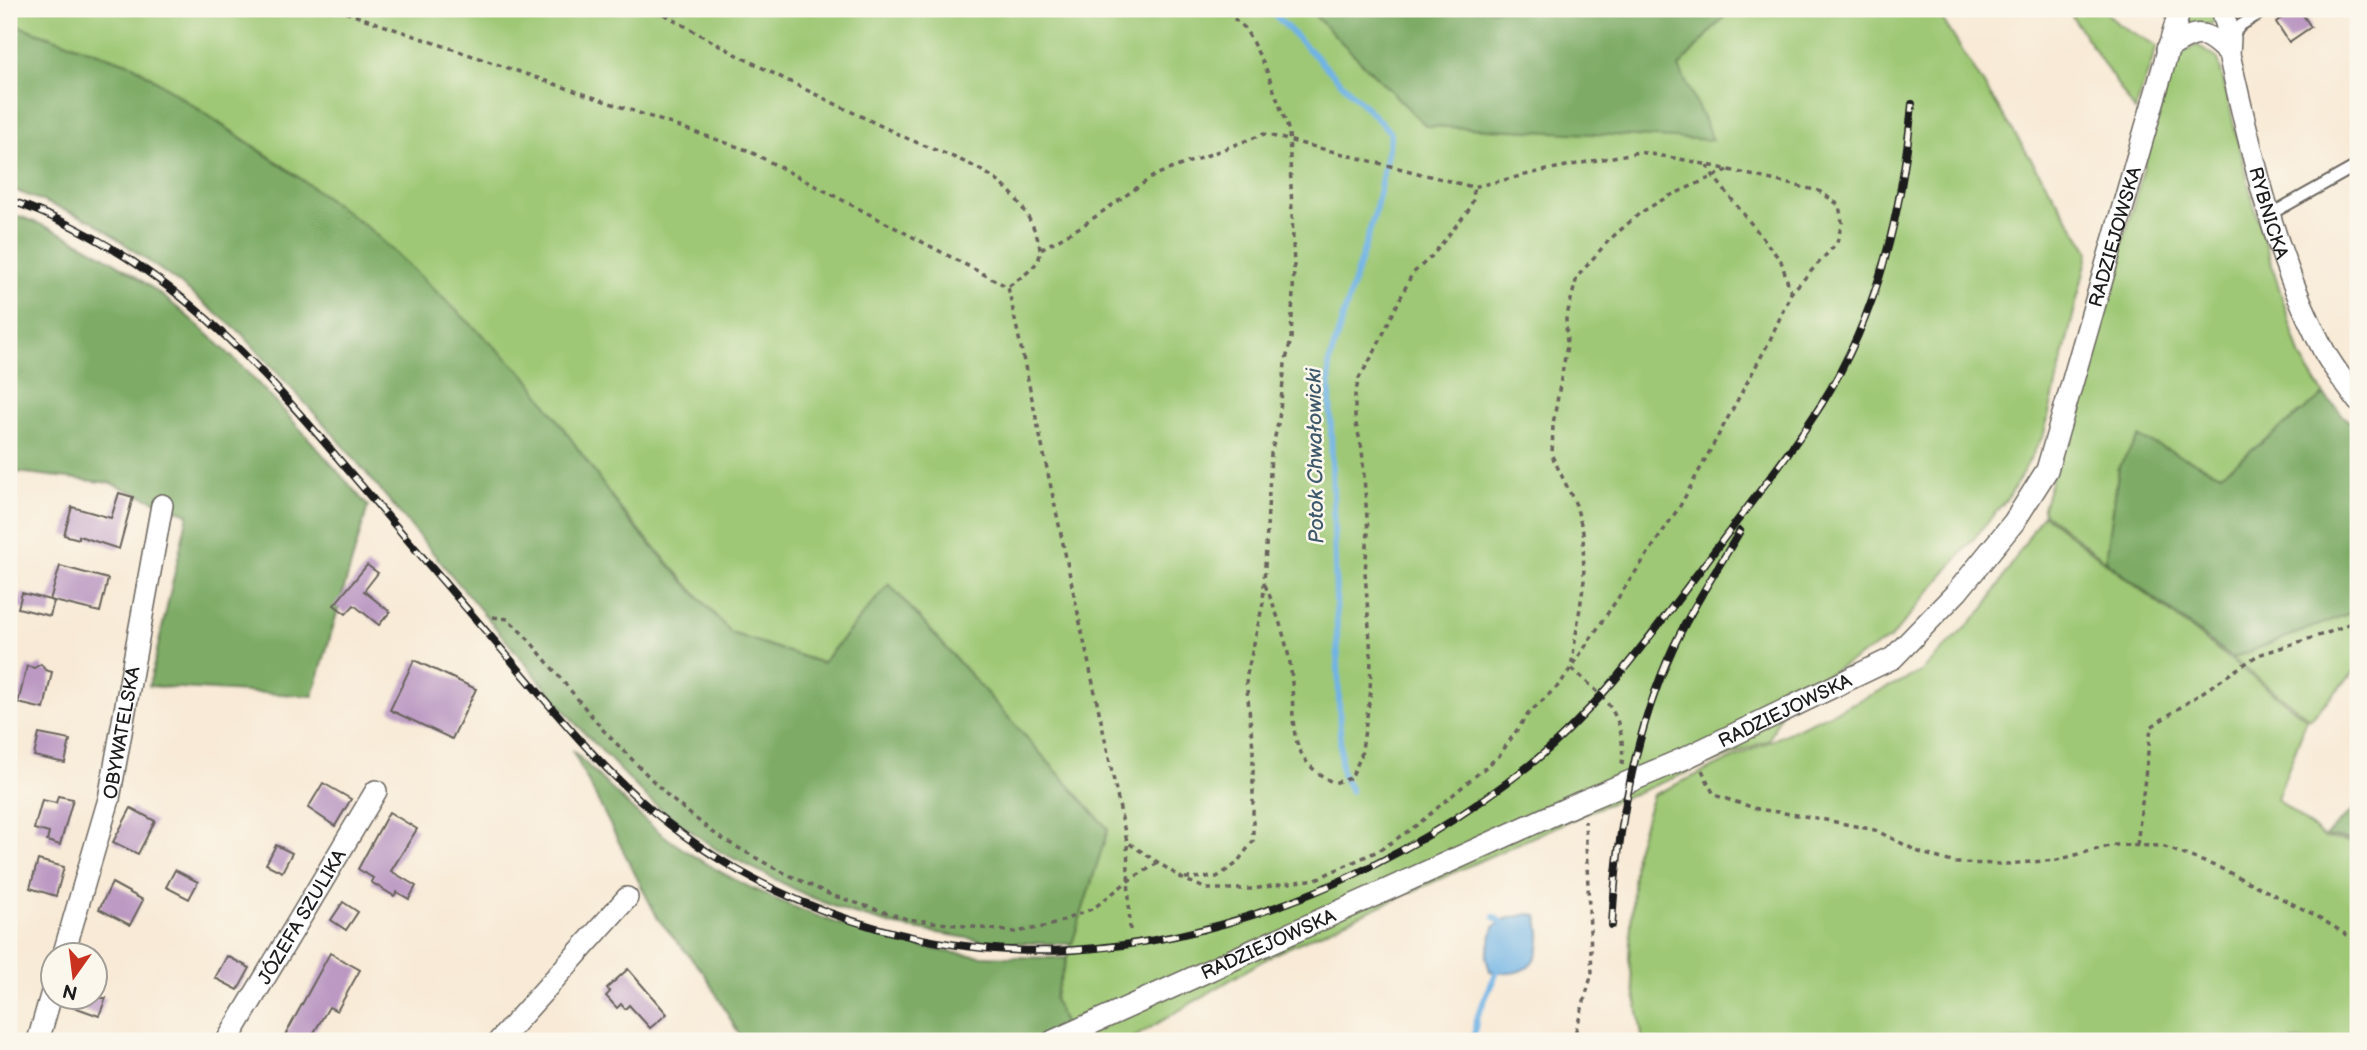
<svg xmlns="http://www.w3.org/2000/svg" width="2367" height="1050" font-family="'Balsamiq Sans',sans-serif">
  <rect width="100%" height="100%" fill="#fbf7ec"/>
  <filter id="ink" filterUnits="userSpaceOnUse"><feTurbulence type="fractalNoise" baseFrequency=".0143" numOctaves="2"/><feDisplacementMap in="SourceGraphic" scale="14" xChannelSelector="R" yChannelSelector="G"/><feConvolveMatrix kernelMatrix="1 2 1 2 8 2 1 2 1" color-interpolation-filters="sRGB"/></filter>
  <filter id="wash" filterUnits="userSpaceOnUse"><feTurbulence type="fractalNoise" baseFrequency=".00686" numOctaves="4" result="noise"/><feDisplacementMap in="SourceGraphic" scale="28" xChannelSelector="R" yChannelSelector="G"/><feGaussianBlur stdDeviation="1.57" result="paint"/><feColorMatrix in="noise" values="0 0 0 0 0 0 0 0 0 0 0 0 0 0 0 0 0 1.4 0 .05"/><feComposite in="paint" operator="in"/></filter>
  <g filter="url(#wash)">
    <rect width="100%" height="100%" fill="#f8ead6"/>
    <g fill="#9ec874" stroke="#5d7248" stroke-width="2">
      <path d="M9,9H1309L1712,140L1678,67L1731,9H1936L2089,251L2044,434L2010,495L1891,638L1788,697L1769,740L1588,812L1274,954L1128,1041H1071L1054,999L1108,829L889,584L822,663L731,633L372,231L282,165L133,65L9,23Z"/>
      <path d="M2067,9H2103L2118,24L2157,46L2135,111Z"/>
      <path d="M2190,9H2213L2215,21L2211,24L2187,26Z"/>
      <path d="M2197,45L2218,59L2256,214L2301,358L2324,395L2221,474L2119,466L2106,561L2042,511L2108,297L2174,58Z"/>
      <path d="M2043,514L2307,719L2277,799L2325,838L2358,843V1041H1643L1629,959L1635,853L1653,795L1921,672L1984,609Z"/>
      <path d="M2358,610V668L2310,719L2232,658Z"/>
    </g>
    <g fill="#7eac66" stroke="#4d6441" stroke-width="2">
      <path d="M1308,9H1731L1679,67L1713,140L1426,126Z"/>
      <path d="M9,23L133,65L288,170L372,231L528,378L629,521L731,633L822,663L889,584L1108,829L1072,944L991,942L896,926L847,912L806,895L717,850L649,800L576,724L336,437L242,334L180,284L93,221L9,188Z"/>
      <path d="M9,213C162,261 265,389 368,506L313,696L149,686L188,514L110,483L9,471Z"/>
      <path d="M2324,395L2350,422L2358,439V610L2232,658L2106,561L2119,466L2139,437L2221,474Z"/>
      <path d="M572,750C602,779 636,816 670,840C750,897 874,944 971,955C1003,958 1035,957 1067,958L1054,999L1071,1041H743L704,973L658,919Z"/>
      <path d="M2358,805V841L2325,836Z"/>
    </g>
    <path fill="#70b3e5" stroke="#466880" stroke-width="2" d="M1528,914L1537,915C1547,953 1532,981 1490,971L1486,958L1494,927L1506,919Z"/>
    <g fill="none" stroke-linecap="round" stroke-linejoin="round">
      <g stroke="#70b3e5" stroke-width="6">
        <path d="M1269,9L1391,133L1375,213L1329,363L1341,766L1342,774L1351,791"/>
        <path d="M1494,917L1507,926"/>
        <path d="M1474,1041L1476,1019L1499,967"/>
      </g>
    </g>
    <g id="blocks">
      <g fill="#bb99c3">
        <path d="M2295,9H2299L2311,27L2289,42L2276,22Z"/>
        <path d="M119,493L133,497L119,549L79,536V539L64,535L72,507L111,518Z"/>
        <path d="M367,565L378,573L364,591L390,612L379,625L354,605L346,614L334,605Z"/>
        <path d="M60,566L108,579L100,612L50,600Z"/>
        <path d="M22,593L54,601L50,616L18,608Z"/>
        <path d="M414,660L476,689L452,739L390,710Z"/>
        <path d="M41,664L45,670L52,672L44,709L18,703L27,666L34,668Z"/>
        <path d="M39,734L70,740L65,763L34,756Z"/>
        <path d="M323,783L351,799L335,826L308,808Z"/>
        <path d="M58,796L73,799L60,845L47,841L49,833L34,829L42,800L56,803Z"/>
        <path d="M131,808L155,821L138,854L113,842Z"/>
        <path d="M389,812L417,829L391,871L416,886L409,899L397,892L394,896L371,882L373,878L358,869Z"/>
        <path d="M276,845L292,853L282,872L266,864Z"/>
        <path d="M38,860L64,867L56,896L30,888Z"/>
        <path d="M175,870L198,882L189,899L166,887Z"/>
        <path d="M112,883L143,900L130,925L99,909Z"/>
        <path d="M343,902L358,912L346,930L331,920Z"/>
        <path d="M330,953L360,970L337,1011L329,1007L309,1041H282Z"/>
        <path d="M227,956L250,968L238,990L215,978Z"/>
        <path d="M628,969L667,1014L650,1028L629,1005L625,1009L621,1004L617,1008L606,996L610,992L607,988Z"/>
        <path d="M64,998H106L99,1016L63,1003Z"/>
      </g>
    </g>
  </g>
  <g filter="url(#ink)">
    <use href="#blocks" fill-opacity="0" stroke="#69645d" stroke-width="2"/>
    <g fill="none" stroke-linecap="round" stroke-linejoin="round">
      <defs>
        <g id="service">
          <path d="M2231,37L2241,25L2267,9"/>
          <path d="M2269,215L2358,165"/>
        </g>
        <g id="minor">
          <path id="s1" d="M2222,9L2230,38L2229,54C2252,157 2275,259 2325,353C2334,369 2347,385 2358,401"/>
          <path d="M2167,49C2197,30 2204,28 2229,54"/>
          <path id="s2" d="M63,956L109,799L162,505"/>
          <path d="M38,1041L52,992"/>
          <path id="s3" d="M227,1041L376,791"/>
          <path d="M499,1041L627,898"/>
          <path id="s4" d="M1053,1041L1581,802L1683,759L1893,658L1957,592L2014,522L2047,470L2180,9"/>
        </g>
      </defs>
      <use href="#service" stroke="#69645d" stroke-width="14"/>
      <use href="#minor" stroke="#69645d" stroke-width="24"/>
      <g stroke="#69645d" stroke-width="3.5" stroke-dasharray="5 5" stroke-linecap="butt">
        <path d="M336,9L747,150L1008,287L1127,842L1130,930"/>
        <path d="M656,9C735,57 819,96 902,136C938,153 982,163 1010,192C1022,204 1045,241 1039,258C1034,270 1018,279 1008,287"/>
        <path d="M1707,165L1714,177L1781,261L1791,293"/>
        <path d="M1041,249L1082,226L1155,175L1264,134L1473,187L1551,169L1639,152L1691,161L1819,191L1839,205L1842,222L1837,243L1791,293L1769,342L1680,506L1560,684L1528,714L1499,756L1417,825L1380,850L1316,879L1252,889H1207L1183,879L1127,842"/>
        <path d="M1265,585C1276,610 1285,636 1290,663C1298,713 1279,755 1334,783L1351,778L1361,756L1370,696L1371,656L1365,572L1368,532L1362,449L1355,420V395L1359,378L1374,353L1412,274L1432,256L1470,208L1474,197L1473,187"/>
        <path d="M493,617L508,619L529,640L604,731L670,798L719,837L774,868L831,895L907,919L1015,932L1049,926L1094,908L1128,881L1158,863"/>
        <path d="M1622,765C1626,715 1607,699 1571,668L1584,581L1583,532L1576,505L1552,456L1553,424L1567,346L1566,319L1577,277L1609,240L1640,213L1667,197L1728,170"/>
        <path d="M1702,770L1714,795L1758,809L1816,818L1875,830L1919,852L1955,863L2006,864L2057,860L2113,845L2162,846L2220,868L2315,915L2358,942"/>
        <path d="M2137,845L2151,727L2258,655L2330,632L2358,620"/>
        <path d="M1185,878L1217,877L1236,864L1253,841V748L1246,679L1263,603L1271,454L1279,419L1285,364L1291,339L1294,268L1289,131L1265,66L1245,28L1223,9"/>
        <path d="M1573,1041L1592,973L1585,821"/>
      </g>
      <use href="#service" stroke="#fff" stroke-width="10"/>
      <use href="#minor" stroke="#fff" stroke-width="21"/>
      <defs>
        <g id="rail">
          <path d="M9,200C151,249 243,346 337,457C394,524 452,592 509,658C555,712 600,767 654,812C769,908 923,958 1072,950C1235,941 1404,866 1531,764C1599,708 1651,635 1704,565C1743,512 1786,460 1821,405C1879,313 1902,211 1912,104"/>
          <path d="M1612,925C1617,832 1634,733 1673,648C1692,607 1717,570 1740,531"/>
        </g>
      </defs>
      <use href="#rail" stroke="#1c1c1c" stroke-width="8"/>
      <use href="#rail" stroke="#fbf7ec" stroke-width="5" stroke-dasharray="16" stroke-linecap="butt"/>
    </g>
  </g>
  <g text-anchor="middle" stroke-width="5" stroke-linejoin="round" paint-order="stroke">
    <g font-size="19" fill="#1c1c1c" stroke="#fbf7ec">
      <text dy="7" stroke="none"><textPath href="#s1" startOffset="210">RYBNICKA</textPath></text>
      <text dy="7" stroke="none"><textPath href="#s4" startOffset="1410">RADZIEJOWSKA</textPath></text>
      <text dy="7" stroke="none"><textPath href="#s4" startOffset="803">RADZIEJOWSKA</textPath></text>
      <text dy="7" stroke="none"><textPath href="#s2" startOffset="231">OBYWATELSKA</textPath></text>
      <text dy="7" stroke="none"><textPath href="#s3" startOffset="145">JÓZEFA SZULIKA</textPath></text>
      <text dy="7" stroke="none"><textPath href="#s4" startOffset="236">RADZIEJOWSKA</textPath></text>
    </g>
    <g font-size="21" font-style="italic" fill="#3e586c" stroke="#fbf7ec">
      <text transform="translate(1315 456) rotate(-91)" y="7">Potok Chwałowicki</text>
    </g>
  </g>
  <rect width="2367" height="1050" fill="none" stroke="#fbf7ec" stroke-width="35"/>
  <g transform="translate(74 976) rotate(194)"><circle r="33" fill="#fbf7ec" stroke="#a29f99" stroke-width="2"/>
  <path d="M0-5L12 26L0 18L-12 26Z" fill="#c8321e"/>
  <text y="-10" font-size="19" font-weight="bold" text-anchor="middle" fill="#1c1c1c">N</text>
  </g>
</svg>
